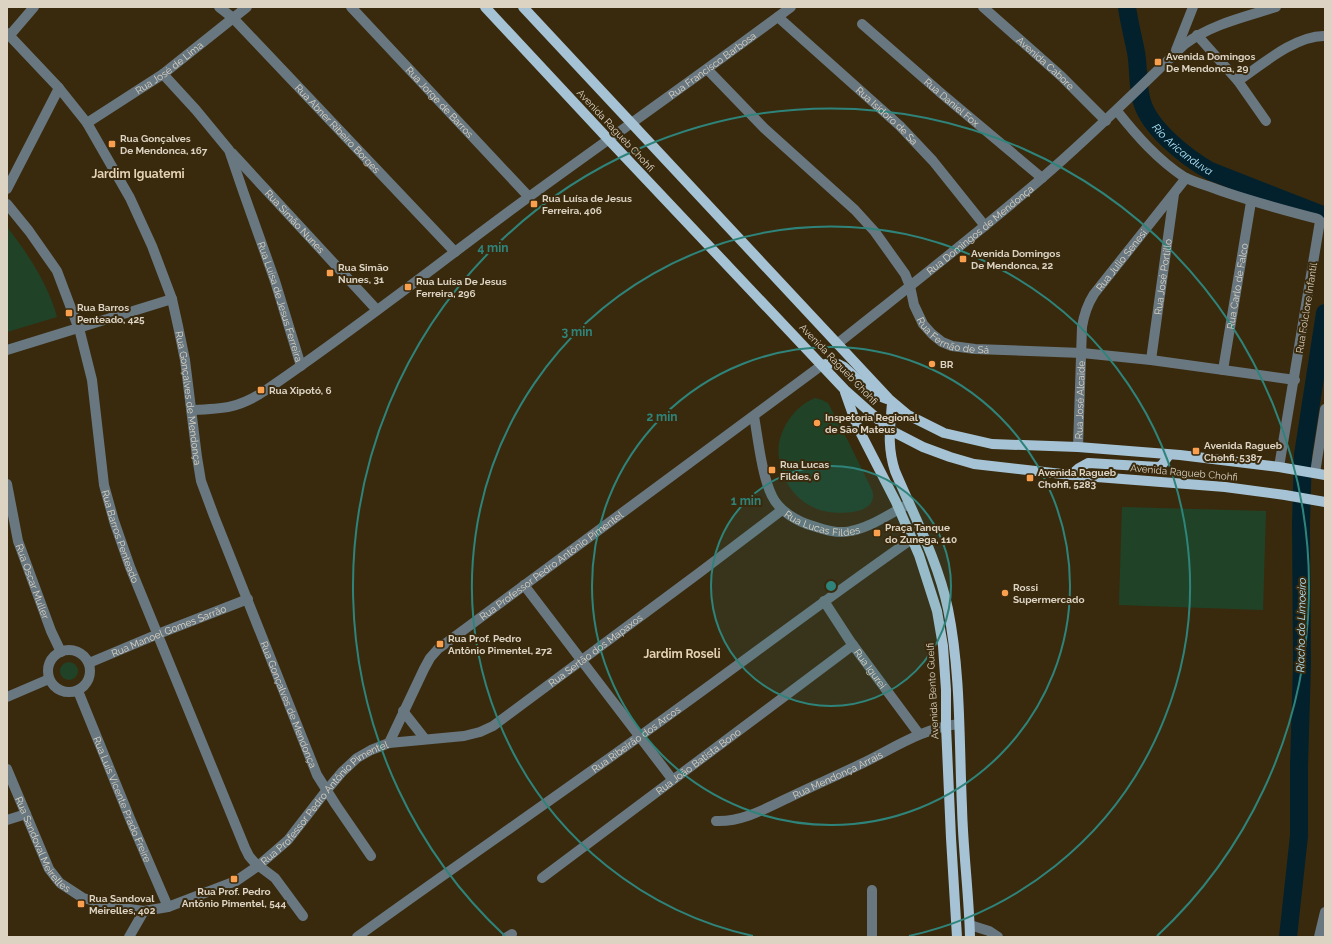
<svg xmlns="http://www.w3.org/2000/svg" width="1332" height="944" font-family="Raleway,sans-serif">
  <rect width="100%" height="100%" fill="#392a0e"/>
  <g fill="#204328">
    <path d="M7,227C28,254 48,284 57,317L7,332Z"/>
    <path d="M815,398L822,400L828,403L849,443L872,490C881,517 831,515 817,509C800,502 788,489 782,472C779,461 777,450 780,439C785,421 798,405 815,398Z"/>
    <path d="M1122,507L1266,511L1263,610L1119,605Z"/>
    <circle cx="69" cy="671" r="9"/>
  </g>
  <g fill="none" stroke-linecap="round" stroke-linejoin="round">
    <g stroke="#02212d" stroke-width="18">
      <path id="s1" d="M1127,7C1129,22 1133,37 1136,52C1139,68 1137,86 1142,102C1150,129 1186,157 1210,171L1325,216"/>
      <path d="M1288,937L1299,836V766L1302,664L1301,523L1303,455L1325,313"/>
    </g>
    <g stroke="#697880" stroke-width="10">
      <path id="s2" d="M219,7L233,18L455,252"/>
      <path id="s3" d="M351,7L529,197"/>
      <path id="s4" d="M983,7L1061,76L1106,121"/>
      <path id="s5" d="M778,17L900,126L933,161L985,226"/>
      <path id="s6" d="M862,24L942,94L1042,178"/>
      <path id="s7" d="M7,33L59,88L87,123L130,198L152,246L172,299L178,326L185,360L197,457L201,481L214,516L317,775L336,805L371,856"/>
      <path d="M10,35L34,7"/>
      <path d="M1197,35L1238,81L1266,121"/>
      <path d="M1176,50L1193,7"/>
      <path id="s8" d="M707,69L764,128L855,210L875,232L905,274L910,286L914,305L923,324L932,334L942,342L952,346L975,349L1082,353L1151,360L1295,380"/>
      <path id="s9" d="M163,74L196,110L229,150L243,191L275,281L301,366"/>
      <path d="M1238,81C1261,65 1296,35 1325,36"/>
      <path d="M1117,111C1137,136 1157,159 1184,177C1194,182 1205,185 1216,189C1249,201 1284,210 1318,219L1320,221L1279,467"/>
      <path id="s10" d="M87,123L163,74L247,7"/>
      <path id="s11" d="M232,153L377,310"/>
      <path d="M7,189L59,88"/>
      <path id="s12" d="M7,204L29,231L57,271L80,332L92,380L104,485L114,521L130,567L245,848L249,856L255,863L275,878L303,916"/>
      <path id="s13" d="M837,344C906,289 976,235 1042,178C1092,135 1138,89 1185,44C1212,24 1245,17 1276,7"/>
      <path d="M7,350L172,299"/>
      <path id="s14" d="M1151,360L1174,194"/>
      <path id="s15" d="M1223,370L1251,202"/>
      <path id="s16" d="M192,410C223,409 240,408 266,390C350,333 430,270 511,210C604,142 699,76 791,7"/>
      <path id="s17" d="M754,416C758,439 762,476 772,496C779,511 798,522 813,526C825,530 838,534 851,531C872,527 890,513 909,504"/>
      <path id="s18" d="M1078,447L1082,327C1084,314 1087,305 1094,294L1186,178"/>
      <path d="M1315,473L1325,409"/>
      <path id="s19" d="M7,484L18,541L51,631L61,652"/>
      <path d="M524,585L672,779"/>
      <path id="s20" d="M824,601L850,641L919,734"/>
      <circle cx="69" cy="671" r="21"/>
      <path id="s21" d="M89,663L158,634L248,599"/>
      <path id="s22" d="M78,691L131,821L168,907"/>
      <path d="M7,697L49,679"/>
      <path d="M403,711L425,739"/>
      <path id="s23" d="M389,743L424,669L430,658L438,649L822,365"/>
      <path id="s24" d="M7,769L49,869L60,883L83,898L122,908L144,911L168,907L236,881L258,866L288,840L326,791L342,772L357,758L371,750L389,743L464,736L480,732L493,726L699,573L782,510"/>
      <path d="M7,820L26,814"/>
      <path id="s25" d="M716,821C742,822 765,809 788,798C813,786 838,775 863,763C894,748 923,728 959,724"/>
      <path id="s26" d="M542,878L853,645"/>
      <path d="M872,890V937"/>
      <path d="M970,925L989,931L998,937"/>
      <path d="M129,937L144,911"/>
      <path id="s27" d="M357,937C451,869 546,804 640,736C731,671 820,603 912,539"/>
      <path d="M507,937L512,934"/>
      <path d="M1319,937L1325,912"/>
    </g>
    <g stroke="#a5c3d4" stroke-width="10">
      <path d="M485,7L609,140L845,390L890,430L923,447L950,457L974,464L1071,475L1225,487L1285,495L1325,502"/>
      <path d="M523,7L889,399L908,415L944,433L992,444L1078,447L1180,455L1279,467L1325,475"/>
      <path d="M822,365L831,363L838,364L844,367L874,394L887,399"/>
      <path d="M845,392L857,426L896,502L919,555L937,611L943,646L946,690V726L951,838L957,937"/>
      <path d="M892,403C890,429 887,446 895,471C914,516 938,561 948,609C961,673 959,742 962,807C963,851 969,894 970,937"/>
      <path d="M1071,475L1079,468L1088,463L1159,467L1162,465L1169,455"/>
    </g>
  </g>
  <circle cx="831" cy="586" r="120" fill="#2e847b" fill-opacity=".12"/>
  <g fill="none" stroke="#2e847b" stroke-width="2">
    <circle cx="831" cy="586" r="120"/>
    <circle cx="831" cy="586" r="239"/>
    <path d="M753 936A359 359 0 1 1 909 936"/>
    <path d="M505 936A478 478 0 1 1 1157 936"/>
  </g>
  <g fill="#f99f4d" stroke="#392a0e" stroke-width="1.5">
    <rect x="1154" y="58" width="8" height="8" rx="2"/>
    <rect x="108" y="140" width="8" height="8" rx="2"/>
    <rect x="530" y="200" width="8" height="8" rx="2"/>
    <rect x="959" y="255" width="8" height="8" rx="2"/>
    <rect x="326" y="269" width="8" height="8" rx="2"/>
    <rect x="404" y="283" width="8" height="8" rx="2"/>
    <rect x="65" y="309" width="8" height="8" rx="2"/>
    <circle cx="932" cy="364" r="4"/>
    <rect x="257" y="386" width="8" height="8" rx="2"/>
    <circle cx="817" cy="423" r="4"/>
    <rect x="1192" y="447" width="8" height="8" rx="2"/>
    <rect x="768" y="466" width="8" height="8" rx="2"/>
    <rect x="1026" y="474" width="8" height="8" rx="2"/>
    <rect x="873" y="529" width="8" height="8" rx="2"/>
    <circle cx="1005" cy="593" r="4"/>
    <rect x="436" y="640" width="8" height="8" rx="2"/>
    <rect x="230" y="875" width="8" height="8" rx="2"/>
    <rect x="77" y="900" width="8" height="8" rx="2"/>
  </g>
  <g text-anchor="middle" stroke-width="4" stroke-linejoin="round" paint-order="stroke">
    <g font-size="10" font-weight="bold" fill="#dcd3c3" stroke="#392a0e" text-anchor="start">
      <text x="1166" y="60">Avenida Domingos<tspan x="1166" dy="12">De Mendonca, 29</tspan></text>
      <text x="120" y="142">Rua Gonçalves<tspan x="120" dy="12">De Mendonca, 167</tspan></text>
      <text x="542" y="202">Rua Luísa de Jesus<tspan x="542" dy="12">Ferreira, 406</tspan></text>
      <text x="971" y="257">Avenida Domingos<tspan x="971" dy="12">De Mendonca, 22</tspan></text>
      <text x="338" y="271">Rua Simão<tspan x="338" dy="12">Nunes, 31</tspan></text>
      <text x="416" y="285">Rua Luísa De Jesus<tspan x="416" dy="12">Ferreira, 296</tspan></text>
      <text x="77" y="311">Rua Barros<tspan x="77" dy="12">Penteado, 425</tspan></text>
      <text x="940" y="368">BR</text>
      <text x="269" y="394">Rua Xipotó, 6</text>
      <text x="825" y="421">Inspetoria Regional<tspan x="825" dy="12">de São Mateus</tspan></text>
      <text x="1204" y="449">Avenida Ragueb<tspan x="1204" dy="12">Chohfi, 5387</tspan></text>
      <text x="780" y="468">Rua Lucas<tspan x="780" dy="12">Fildes, 6</tspan></text>
      <text x="1038" y="476">Avenida Ragueb<tspan x="1038" dy="12">Chohfi, 5283</tspan></text>
      <text x="885" y="531">Praça Tanque<tspan x="885" dy="12">do Zunega, 110</tspan></text>
      <text x="1013" y="591">Rossi<tspan x="1013" dy="12">Supermercado</tspan></text>
      <text x="448" y="642">Rua Prof. Pedro<tspan x="448" dy="12">Antônio Pimentel, 272</tspan></text>
      <text x="234" y="895" text-anchor="middle">Rua Prof. Pedro<tspan x="234" dy="12">Antônio Pimentel, 544</tspan></text>
      <text x="89" y="902">Rua Sandoval<tspan x="89" dy="12">Meirelles, 402</tspan></text>
    </g>
    <g font-size="10" fill="#dcd3c3" stroke="#392a0e">
      <text dy="4" stroke="none"><textPath href="#s4" startOffset="84">Avenida Cabore</textPath></text>
      <text dy="4" stroke="none"><textPath href="#s16" startOffset="630">Rua Francisco Barbosa</textPath></text>
      <text dy="4" stroke="none"><textPath href="#s10" startOffset="99">Rua José de Lima</textPath></text>
      <text dy="4" stroke="none"><textPath href="#s3" startOffset="130">Rua Jorge de Barros</textPath></text>
      <text dy="4" stroke="none"><textPath href="#s6" startOffset="119">Rua Daniel Fox</textPath></text>
      <text dy="4" stroke="none"><textPath href="#s5" startOffset="147">Rua Isidoro de Sa</textPath></text>
      <text dy="4" stroke="none"><textPath href="#s2" startOffset="170">Rua Abner Ribeiro Borges</textPath></text>
      <text transform="translate(616 130) rotate(47)" y="4">Avenida Ragueb Chohfi</text>
      <text dy="4" stroke="none"><textPath href="#s11" startOffset="93">Rua Simão Nunes</textPath></text>
      <text dy="4" stroke="none"><textPath href="#s13" startOffset="183">Rua Domingos de Mendonça</textPath></text>
      <text dy="4" stroke="none"><textPath href="#s18" startOffset="199">Rua Julio Senesi</textPath></text>
      <text dy="4" stroke="none"><textPath href="#s14" startOffset="84">Rua José Portillo</textPath></text>
      <text dy="4" stroke="none"><textPath href="#s15" startOffset="85">Rua Carlo de Falco</textPath></text>
      <text dy="4" stroke="none"><textPath href="#s9" startOffset="261">Rua Luísa de Jesus Ferreira</textPath></text>
      <text transform="translate(1306 308) rotate(-81)" y="4">Rua Folclore Infantil</text>
      <text dy="4" stroke="none"><textPath href="#s8" startOffset="373">Rua Fernão de Sá</textPath></text>
      <text transform="translate(839 364) rotate(46)" y="4">Avenida Ragueb Chohfi</text>
      <text dy="4" stroke="none"><textPath href="#s7" startOffset="417">Rua Gonçalves de Mendonça</textPath></text>
      <text dy="4" stroke="none"><textPath href="#s18" startOffset="47">Rua José Alcaide</textPath></text>
      <text transform="translate(1184 472) rotate(5)" y="4">Avenida Ragueb Chohfi</text>
      <text dy="4" stroke="none"><textPath href="#s17" startOffset="143">Rua Lucas Fildes</textPath></text>
      <text dy="4" stroke="none"><textPath href="#s12" startOffset="358">Rua Barros Penteado</textPath></text>
      <text dy="4" stroke="none"><textPath href="#s23" startOffset="247">Rua Professor Pedro Antônio Pimentel</textPath></text>
      <text dy="4" stroke="none"><textPath href="#s19" startOffset="101">Rua Oscar Muller</textPath></text>
      <text dy="4" stroke="none"><textPath href="#s21" startOffset="86">Rua Manoel Gomes Sarrão</textPath></text>
      <text dy="4" stroke="none"><textPath href="#s24" startOffset="756">Rua Sertão dos Mapaxos</textPath></text>
      <text dy="4" stroke="none"><textPath href="#s20" startOffset="82">Rua Igurei</textPath></text>
      <text transform="translate(932 691) rotate(-93)" y="4">Avenida Bento Guelfi</text>
      <text dy="4" stroke="none"><textPath href="#s7" startOffset="741">Rua Gonçalves de Mendonça</textPath></text>
      <text dy="4" stroke="none"><textPath href="#s27" startOffset="342">Rua Ribeirão dos Arcos</textPath></text>
      <text dy="4" stroke="none"><textPath href="#s26" startOffset="195">Rua João Batista Bono</textPath></text>
      <text dy="4" stroke="none"><textPath href="#s25" startOffset="131">Rua Mendonça Arrais</textPath></text>
      <text dy="4" stroke="none"><textPath href="#s22" startOffset="117">Rua Luís Vicente Prado Freire</textPath></text>
      <text dy="4" stroke="none"><textPath href="#s24" startOffset="433">Rua Professor Pedro Antônio Pimentel</textPath></text>
      <text dy="4" stroke="none"><textPath href="#s24" startOffset="84">Rua Sandoval Meirelles</textPath></text>
    </g>
    <g font-size="11" font-style="italic" fill="#b3e6fc" stroke="#392a0e">
      <text dy="4" stroke="none"><textPath href="#s1" startOffset="160">Rio Aricanduva</textPath></text>
      <text transform="translate(1301 625) rotate(-89)" y="4">Riacho do Limoeiro</text>
    </g>
    <g font-size="12" font-weight="bold" fill="#e5d2b2" stroke="#392a0e">
      <text x="138" y="178">Jardim Iguatemi</text>
      <text x="682" y="658">Jardim Roseli</text>
    </g>
  </g>
  <circle cx="831" cy="586" r="6" fill="#2e847b" stroke="#392a0e" stroke-width="2"/>
  <g font-size="12" text-anchor="middle" font-weight="bold" fill="#2e847b" stroke="#392a0e" stroke-width="4" stroke-linejoin="round" paint-order="stroke">
    <text x="493" y="252">4 min</text>
    <text x="577" y="336">3 min</text>
    <text x="662" y="421">2 min</text>
    <text x="746" y="505">1 min</text>
  </g>
  <rect width="1332" height="944" fill="none" stroke="#dcd3c3" stroke-width="16"/>
</svg>
